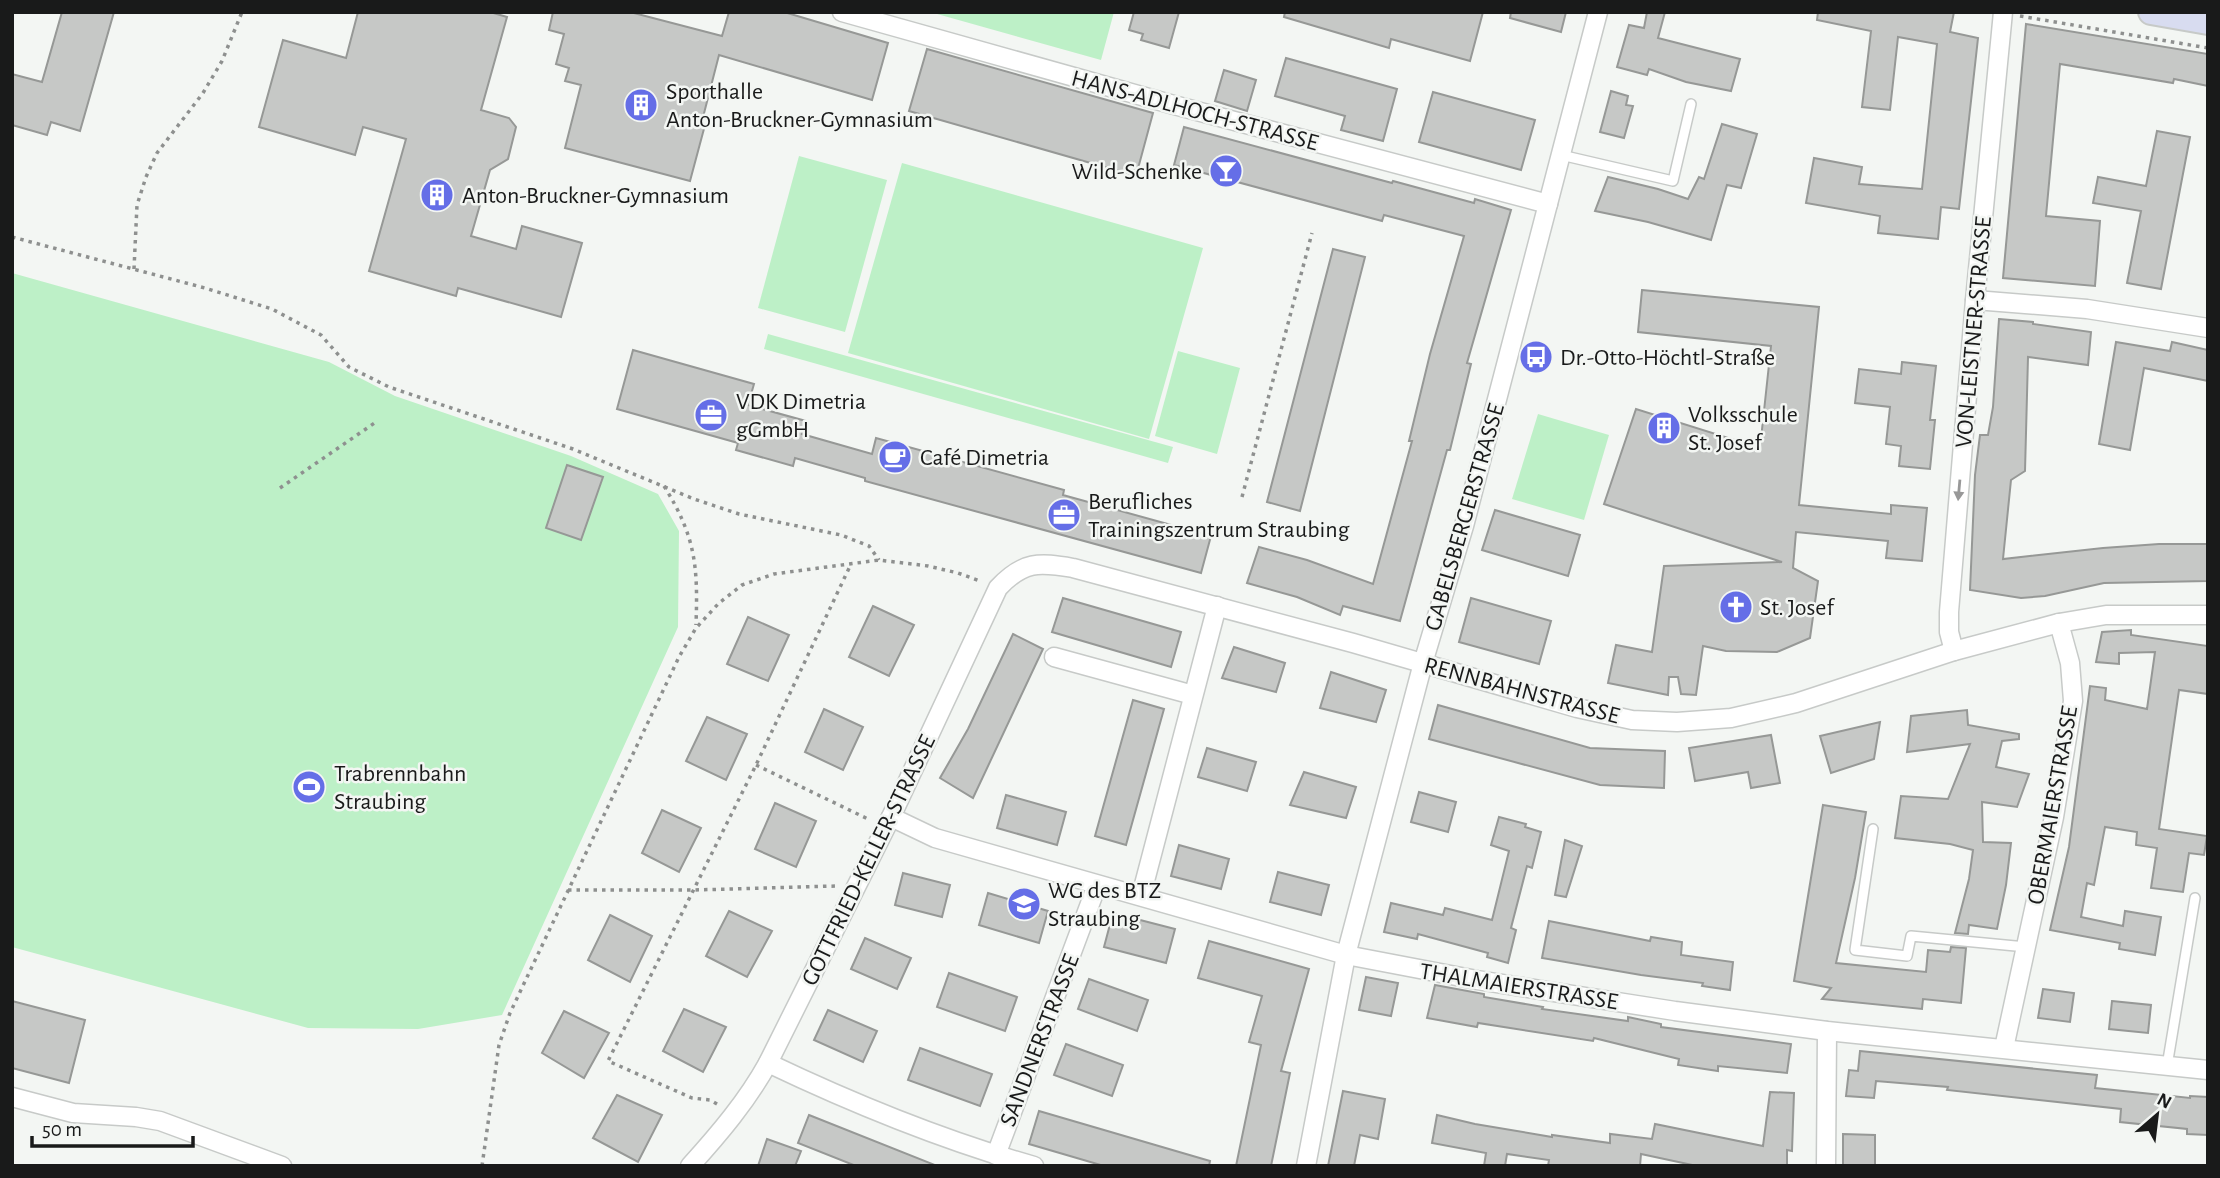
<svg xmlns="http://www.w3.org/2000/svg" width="2220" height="1178" font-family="'Alegreya Sans',sans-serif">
  <rect width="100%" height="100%" fill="#f3f6f3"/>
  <g fill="#bdf0c7">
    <path d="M930,12H1114L1101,60Z"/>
    <path d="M799,156L887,180L845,332L758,308Z"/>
    <path d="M902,163L1203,248L1149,439L848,353Z"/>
    <path d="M12,273L329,362L395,396L571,456L658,494L679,531L678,627L502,1015L418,1029L308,1028L12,947Z"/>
    <path d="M768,334L1173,447L1168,463L764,349Z"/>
    <path d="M1178,351L1240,368L1217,454L1155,436Z"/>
    <path d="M1538,414L1609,435L1584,520L1512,499Z"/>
  </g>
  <g fill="#c6c8c6" stroke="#969896" stroke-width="2">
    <path d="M62,12H114L80,131L51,122L47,135L12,125V74L42,82Z"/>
    <path d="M358,12H490L507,17L481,110L509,118L516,127L508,159L490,170L471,236L516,249L522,226L582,243L561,317L458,288L456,296L369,271L406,139L363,127L355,155L259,127L283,40L346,58Z"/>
    <path d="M553,12H630L722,36L729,12H784L888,43L872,100L719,55L701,125H705L690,181L565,148L581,85L565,81L569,68L556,64L564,34L549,30Z"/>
    <path d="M1134,12H1179L1169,48L1141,40L1143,34L1129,30Z"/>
    <path d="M1285,12H1483L1470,61L1391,39L1389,48L1284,17Z"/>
    <path d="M1511,12H1566L1561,32L1510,18Z"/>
    <path d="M1647,12H1665L1658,38L1740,59L1731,91L1686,82L1649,69L1647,75L1617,67L1629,25L1644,28Z"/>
    <path d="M1818,12H1954L1950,32L1978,38L1959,209L1941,207L1938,239L1878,233L1880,216L1806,203L1814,158L1862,167L1859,184L1922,189L1937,44L1898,37L1890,110L1862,107L1871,31L1817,20Z"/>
    <path d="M2026,24L2208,54V86L2174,79L2173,83L2060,64L2046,216L2100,221L2095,286L2003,278Z"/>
    <path d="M927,49L1153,113L1136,176L909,111Z"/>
    <path d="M1286,58L1397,89L1383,141L1341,130L1345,116L1275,96Z"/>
    <path d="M1224,70L1256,80L1247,111L1215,101Z"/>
    <path d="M1611,91L1628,96L1626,105L1633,106L1624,138L1600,132Z"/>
    <path d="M1433,92L1535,120L1521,170L1419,142Z"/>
    <path d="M1722,124L1757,134L1741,188L1727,185L1711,240L1648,222L1595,211L1608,177L1658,189L1688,199L1699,177L1704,179Z"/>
    <path d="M1184,127L1392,183L1393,181L1474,203L1475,199L1511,210L1467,363L1471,364L1450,450H1447L1400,621L1343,606L1340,615L1297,597L1247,583L1259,547L1307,560L1373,584L1412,441H1409L1430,354L1464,236L1384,215L1382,221L1174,165Z"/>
    <path d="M2157,131L2190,137L2161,289L2127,283L2141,211L2093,203L2098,177L2146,186Z"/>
    <path d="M1333,249L1365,257L1300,511L1267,502Z"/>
    <path d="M1642,290L1819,307L1799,505L1891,514V505L1927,508L1922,561L1886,558L1888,541L1796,532L1793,568L1818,581L1810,638L1777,652L1726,651L1703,646L1696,695L1681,694L1678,677H1669L1668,695L1608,683L1616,645L1652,652L1664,566L1782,562L1604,504L1636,409L1760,448L1771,346L1638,332Z"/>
    <path d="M1999,319L2033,322V324L2091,332L2088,365L2028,357L2025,471L2011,480L2003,559L2103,548L2159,544H2208V581L2104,583L2045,596L2021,598L1970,590L1975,475L1980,435H1988L1993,407Z"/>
    <path d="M2116,342L2170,351L2172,342L2208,350V381L2144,368L2130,450L2099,444Z"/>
    <path d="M633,350L754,384L748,405L806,421L802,434L872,454L876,438L1064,490L1063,495L1211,536L1201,573L865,481V478L795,458L793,466L736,450L738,443L617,409Z"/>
    <path d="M1902,362L1936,366L1930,420H1935L1930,469L1899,466L1901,446L1886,444L1890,407L1855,403L1859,369L1901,374Z"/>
    <path d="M567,465L603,477L581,540L546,528Z"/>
    <path d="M1495,510L1580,535L1568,576L1482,550Z"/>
    <path d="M1063,598L1181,632L1171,667L1052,632Z"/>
    <path d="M1471,598L1551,621L1539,664L1459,642Z"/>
    <path d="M873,606L914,625L889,676L849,657Z"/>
    <path d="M748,617L789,635L768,681L727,664Z"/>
    <path d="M2131,630V635L2208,646V694L2179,690L2159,829L2207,836L2204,855L2189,853L2183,892L2151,888L2157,848L2136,845L2137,832L2105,827L2094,885L2087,883L2081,917L2123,926L2125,911L2161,917L2155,955L2119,949L2120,943L2050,930L2069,847L2090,686L2106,688L2105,700L2147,709L2155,652L2119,653V664L2096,662L2102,632Z"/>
    <path d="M1013,634L1043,649L973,798L940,778L968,729Z"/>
    <path d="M1234,647L1285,663L1276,692L1222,678Z"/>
    <path d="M1331,672L1386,690L1376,722L1320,708Z"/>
    <path d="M1133,700L1164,709L1126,845L1095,836Z"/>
    <path d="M1438,705L1590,748L1665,751L1664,788L1600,785L1429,739Z"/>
    <path d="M824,709L863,727L843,770L805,752Z"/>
    <path d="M1967,710L1968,725L2019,734V739L2002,741L1996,767L2029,774L2017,807L1982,802L1983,842L2011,843L2006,885L1997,929L1969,925L1968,934L1955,933L1969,879L1973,850L1950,844L1895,838L1901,796L1948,799L1970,744L1907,752L1911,716Z"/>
    <path d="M707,717L747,734L726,780L686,761Z"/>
    <path d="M1880,722L1874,759L1831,773L1820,736Z"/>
    <path d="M1771,735L1780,783L1751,788L1748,772L1695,781L1689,748Z"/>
    <path d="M1207,748L1256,762L1247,791L1198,777Z"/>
    <path d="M1304,772L1356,787L1346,818L1290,805Z"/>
    <path d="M1419,792L1456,802L1448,832L1411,822Z"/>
    <path d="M1006,795L1066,812L1057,845L997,828Z"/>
    <path d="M775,803L816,821L796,867L755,849Z"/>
    <path d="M1823,805L1866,812L1855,878L1836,963L1926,972L1928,950L1950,952L1951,947L1966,948L1961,1003L1923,999L1922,1009L1822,999L1831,988L1794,981Z"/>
    <path d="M662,810L701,828L679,872L642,853Z"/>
    <path d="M1499,817L1526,824L1525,827L1541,832L1532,868L1527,866L1511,928L1516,930L1508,963L1487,957L1488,953L1418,934L1417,939L1384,932L1391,903L1443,915L1445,908L1492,920L1509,851L1491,845Z"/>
    <path d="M1565,840L1582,846L1566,897L1555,895Z"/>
    <path d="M1179,845L1229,859L1221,889L1171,876Z"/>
    <path d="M1278,872L1329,885L1321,915L1270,902Z"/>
    <path d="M903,873L950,885L942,917L895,905Z"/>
    <path d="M988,893L1048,911L1039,943L979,925Z"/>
    <path d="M729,911L772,931L747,977L706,956Z"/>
    <path d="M1113,913L1175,929L1166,963L1104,947Z"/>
    <path d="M610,915L652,936L630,982L588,960Z"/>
    <path d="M1549,921L1650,941L1651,937L1682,942L1681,955L1733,962L1730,990L1702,986L1703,983L1641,975L1542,958Z"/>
    <path d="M865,938L911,958L897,989L851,969Z"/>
    <path d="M1209,941L1309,969L1281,1071L1290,1073L1271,1166H1236L1261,1045L1249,1042L1262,996L1198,978Z"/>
    <path d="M949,973L1017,997L1005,1031L937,1007Z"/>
    <path d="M1366,977L1398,983L1391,1016L1359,1010Z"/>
    <path d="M1089,979L1148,1000L1137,1031L1078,1009Z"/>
    <path d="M1435,985L1484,994V997L1543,1007L1542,1009L1628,1021V1017L1661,1024V1027L1791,1044L1787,1073L1718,1066V1071L1678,1065L1679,1059L1594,1038L1593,1041L1478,1023L1477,1027L1427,1018Z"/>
    <path d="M2043,989L2074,993L2070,1022L2038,1018Z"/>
    <path d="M12,1001L85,1020L69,1083L12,1068Z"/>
    <path d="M2112,1001L2151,1005L2148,1033L2109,1029Z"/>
    <path d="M684,1009L726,1027L703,1072L663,1051Z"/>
    <path d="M828,1010L877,1031L863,1062L814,1040Z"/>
    <path d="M564,1011L609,1033L584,1078L542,1053Z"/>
    <path d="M1066,1044L1123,1065L1112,1096L1054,1075Z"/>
    <path d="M920,1048L992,1074L980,1106L908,1080Z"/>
    <path d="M1860,1051L2097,1075L2095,1088L2190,1098V1096L2208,1097V1135L2187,1134V1129L2120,1122L2121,1109L1947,1090L1948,1087L1876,1081L1874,1098L1846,1096L1849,1070L1858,1071Z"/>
    <path d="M1343,1091L1385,1099L1378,1139L1360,1135L1354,1166H1328Z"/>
    <path d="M1770,1092L1794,1093L1792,1151L1787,1150V1166H1697L1641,1154L1640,1166H1548L1549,1160L1507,1154L1505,1166H1484L1486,1153L1432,1143L1437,1115L1475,1124L1552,1137V1135L1610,1143V1134L1652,1139L1655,1124L1763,1146Z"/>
    <path d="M617,1095L662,1115L638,1162L593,1138Z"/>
    <path d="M1039,1111L1210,1161L1209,1166H1104L1029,1144Z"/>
    <path d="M809,1115L935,1165L934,1166H856L798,1143Z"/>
    <path d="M1843,1134L1875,1135V1166H1843Z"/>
    <path d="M767,1139L801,1151L795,1166H758Z"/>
  </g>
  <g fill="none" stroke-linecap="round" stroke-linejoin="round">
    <defs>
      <g id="lane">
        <path d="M1561,155L1673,181L1691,104"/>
        <path d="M1873,829L1855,950L1907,956L1911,936L2026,947"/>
        <path d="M2167,1066L2195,898"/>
      </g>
      <g id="street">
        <path d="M842,12L1174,105L1548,204"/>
        <path d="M1975,300L2087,309L2208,328"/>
        <path d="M1954,651L1949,632V612L1975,300L2003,12"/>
        <path d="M1054,657L1193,695"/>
        <path d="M891,817L935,838L1346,955L1477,980L1675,1011L1827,1031L2208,1070"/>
        <path d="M1141,896L1217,606"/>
        <path d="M2004,1048L2054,817L2073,701L2070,663L2059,623"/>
        <path d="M768,1063C854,1104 942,1140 1034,1166"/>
        <path d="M12,1097L73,1113L136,1117L160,1121L282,1166"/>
        <path d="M996,1155L1097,885"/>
        <path d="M690,1166C719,1134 747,1101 768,1063L891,817L998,588C1023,561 1039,562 1073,568L1353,643L1577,708L1632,720L1677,722L1731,718L1796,703L1954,651L2059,623L2106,615H2208"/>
        <path d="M1306,1166L1346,955L1423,663L1464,526L1598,12"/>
        <path d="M1826,1166L1827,1031"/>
      </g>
      <path id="secondary" d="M2151,12L2208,22"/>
    </defs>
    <use href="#lane" stroke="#c7cac8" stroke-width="12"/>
    <use href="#street" stroke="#c7cac8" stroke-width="21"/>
    <use href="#secondary" stroke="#c7cac8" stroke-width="28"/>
    <g stroke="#8e908f" stroke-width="3.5" stroke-dasharray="3.5 5" stroke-linecap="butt">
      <path d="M2020,16L2208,48"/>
      <path d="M12,237L205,288L272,309L321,335L349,367L389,387L573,449L694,499L739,514L841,535L869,546L879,560"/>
      <path d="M134,269L137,205L146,177L157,153L203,93L222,61L242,12"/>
      <path d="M664,486C696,537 698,567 696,625"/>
      <path d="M280,488L376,422"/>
      <path d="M1242,497L1312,233"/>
      <path d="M756,765L868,819"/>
      <path d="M568,890H694L836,886"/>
      <path d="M717,1104L710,1100L692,1098L608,1061L756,765L851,564"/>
      <path d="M482,1166L499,1045L510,1013L679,657L696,628L719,603L742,585L774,574L879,560L928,566L958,573L980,581"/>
    </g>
    <use href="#lane" stroke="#fff" stroke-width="9"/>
    <use href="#street" stroke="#fff" stroke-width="18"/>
    <use href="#secondary" stroke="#d8dcf0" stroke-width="24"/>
  </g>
  <defs><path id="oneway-solid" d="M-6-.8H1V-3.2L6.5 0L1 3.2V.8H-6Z" transform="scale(1.75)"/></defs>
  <use fill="#989898" href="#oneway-solid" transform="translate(1959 490) rotate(95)"/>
  <defs>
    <symbol id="building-disc" viewBox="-11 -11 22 22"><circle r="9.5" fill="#656ee7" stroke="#f3f6f3"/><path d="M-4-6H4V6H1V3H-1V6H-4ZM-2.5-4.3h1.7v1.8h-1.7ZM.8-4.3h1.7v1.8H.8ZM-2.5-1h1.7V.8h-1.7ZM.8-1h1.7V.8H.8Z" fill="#fff"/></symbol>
    <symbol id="bar-disc" viewBox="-11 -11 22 22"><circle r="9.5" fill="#656ee7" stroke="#f3f6f3"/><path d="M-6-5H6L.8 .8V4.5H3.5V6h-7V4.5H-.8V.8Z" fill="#fff"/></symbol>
    <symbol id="bus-disc" viewBox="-11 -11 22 22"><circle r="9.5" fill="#656ee7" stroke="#f3f6f3"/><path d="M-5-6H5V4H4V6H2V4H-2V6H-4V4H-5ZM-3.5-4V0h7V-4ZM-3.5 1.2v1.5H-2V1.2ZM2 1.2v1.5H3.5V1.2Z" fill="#fff"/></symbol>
    <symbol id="office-disc" viewBox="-11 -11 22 22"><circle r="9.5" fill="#656ee7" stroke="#f3f6f3"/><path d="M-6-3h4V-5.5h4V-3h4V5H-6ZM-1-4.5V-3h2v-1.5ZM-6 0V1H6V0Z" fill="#fff"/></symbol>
    <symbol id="cafe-disc" viewBox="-11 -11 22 22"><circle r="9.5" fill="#656ee7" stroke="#f3f6f3"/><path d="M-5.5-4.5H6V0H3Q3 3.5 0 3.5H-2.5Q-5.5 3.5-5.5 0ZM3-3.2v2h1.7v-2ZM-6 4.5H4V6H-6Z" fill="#fff"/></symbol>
    <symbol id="church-disc" viewBox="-11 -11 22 22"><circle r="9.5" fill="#656ee7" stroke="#f3f6f3"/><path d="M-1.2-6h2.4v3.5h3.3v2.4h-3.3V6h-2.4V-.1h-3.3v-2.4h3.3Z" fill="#fff"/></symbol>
    <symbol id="stadium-disc" viewBox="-11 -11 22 22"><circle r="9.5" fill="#656ee7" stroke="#f3f6f3"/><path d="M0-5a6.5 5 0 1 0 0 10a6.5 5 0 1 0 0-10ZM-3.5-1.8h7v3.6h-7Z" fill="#fff"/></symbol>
    <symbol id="school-disc" viewBox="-11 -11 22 22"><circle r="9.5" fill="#656ee7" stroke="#f3f6f3"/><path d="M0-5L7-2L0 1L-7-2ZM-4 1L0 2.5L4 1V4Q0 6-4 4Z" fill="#fff"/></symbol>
  </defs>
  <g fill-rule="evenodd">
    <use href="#building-disc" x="622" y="86" width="38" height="38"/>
    <use href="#bar-disc" x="1207" y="152" width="38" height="38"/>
    <use href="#building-disc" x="418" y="176" width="38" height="38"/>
    <use href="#bus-disc" x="1517" y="338" width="38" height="38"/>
    <use href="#office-disc" x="692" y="396" width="38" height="38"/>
    <use href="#building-disc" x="1645" y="409" width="38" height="38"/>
    <use href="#cafe-disc" x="876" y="438" width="38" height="38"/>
    <use href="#office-disc" x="1045" y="496" width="38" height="38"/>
    <use href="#church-disc" x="1717" y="588" width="38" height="38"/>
    <use href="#stadium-disc" x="290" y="768" width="38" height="38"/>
    <use href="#school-disc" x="1005" y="885" width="38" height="38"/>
  </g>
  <g text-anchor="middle" stroke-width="5" stroke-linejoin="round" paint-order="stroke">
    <g font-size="24" fill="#191a1a" stroke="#f3f6f3" text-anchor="start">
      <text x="666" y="99">Sporthalle<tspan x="666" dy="28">Anton-Bruckner-Gymnasium</tspan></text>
      <text x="1202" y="179" text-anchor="end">Wild-Schenke</text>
      <text x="462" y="203">Anton-Bruckner-Gymnasium</text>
      <text x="1560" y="365">Dr.-Otto-Höchtl-Straße</text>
      <text x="736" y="409">VDK Dimetria<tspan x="736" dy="28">gGmbH</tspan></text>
      <text x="1688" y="422">Volksschule<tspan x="1688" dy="28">St. Josef</tspan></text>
      <text x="920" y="465">Café Dimetria</text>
      <text x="1088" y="509">Berufliches<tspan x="1088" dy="28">Trainingszentrum Straubing</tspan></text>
      <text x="1760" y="615">St. Josef</text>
      <text x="334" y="781">Trabrennbahn<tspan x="334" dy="28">Straubing</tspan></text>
      <text x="1048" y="898">WG des BTZ<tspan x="1048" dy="28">Straubing</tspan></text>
    </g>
    <g font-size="24" fill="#191a1a" stroke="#f3f6f3">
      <text transform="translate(1195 110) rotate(15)" y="8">HANS-ADLHOCH-STRASSE</text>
      <text transform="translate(1973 332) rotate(-85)" y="8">VON-LEISTNER-STRASSE</text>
      <text transform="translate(1464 517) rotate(-74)" y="8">GABELSBERGERSTRASSE</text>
      <text transform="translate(1522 690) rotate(15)" y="8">RENNBAHNSTRASSE</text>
      <text transform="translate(2052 805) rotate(-80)" y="8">OBERMAIERSTRASSE</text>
      <text transform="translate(868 860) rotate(-64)" y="8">GOTTFRIED-KELLER-STRASSE</text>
      <text transform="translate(1519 986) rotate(9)" y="8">THALMAIERSTRASSE</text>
      <text transform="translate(1039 1040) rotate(-69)" y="8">SANDNERSTRASSE</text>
    </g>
  </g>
  <rect width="2220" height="1178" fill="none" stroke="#191a1a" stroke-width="28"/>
  <g transform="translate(2157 1115) rotate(28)" stroke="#f3f6f3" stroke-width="5" paint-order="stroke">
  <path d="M0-5L12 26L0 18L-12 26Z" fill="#191a1a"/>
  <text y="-10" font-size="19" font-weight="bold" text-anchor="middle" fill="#191a1a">N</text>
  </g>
  <path d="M32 1136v10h161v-10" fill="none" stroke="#191a1a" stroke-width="3.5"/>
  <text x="42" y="1136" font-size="21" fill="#191a1a" stroke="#f3f6f3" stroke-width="5" paint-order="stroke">50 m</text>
</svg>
